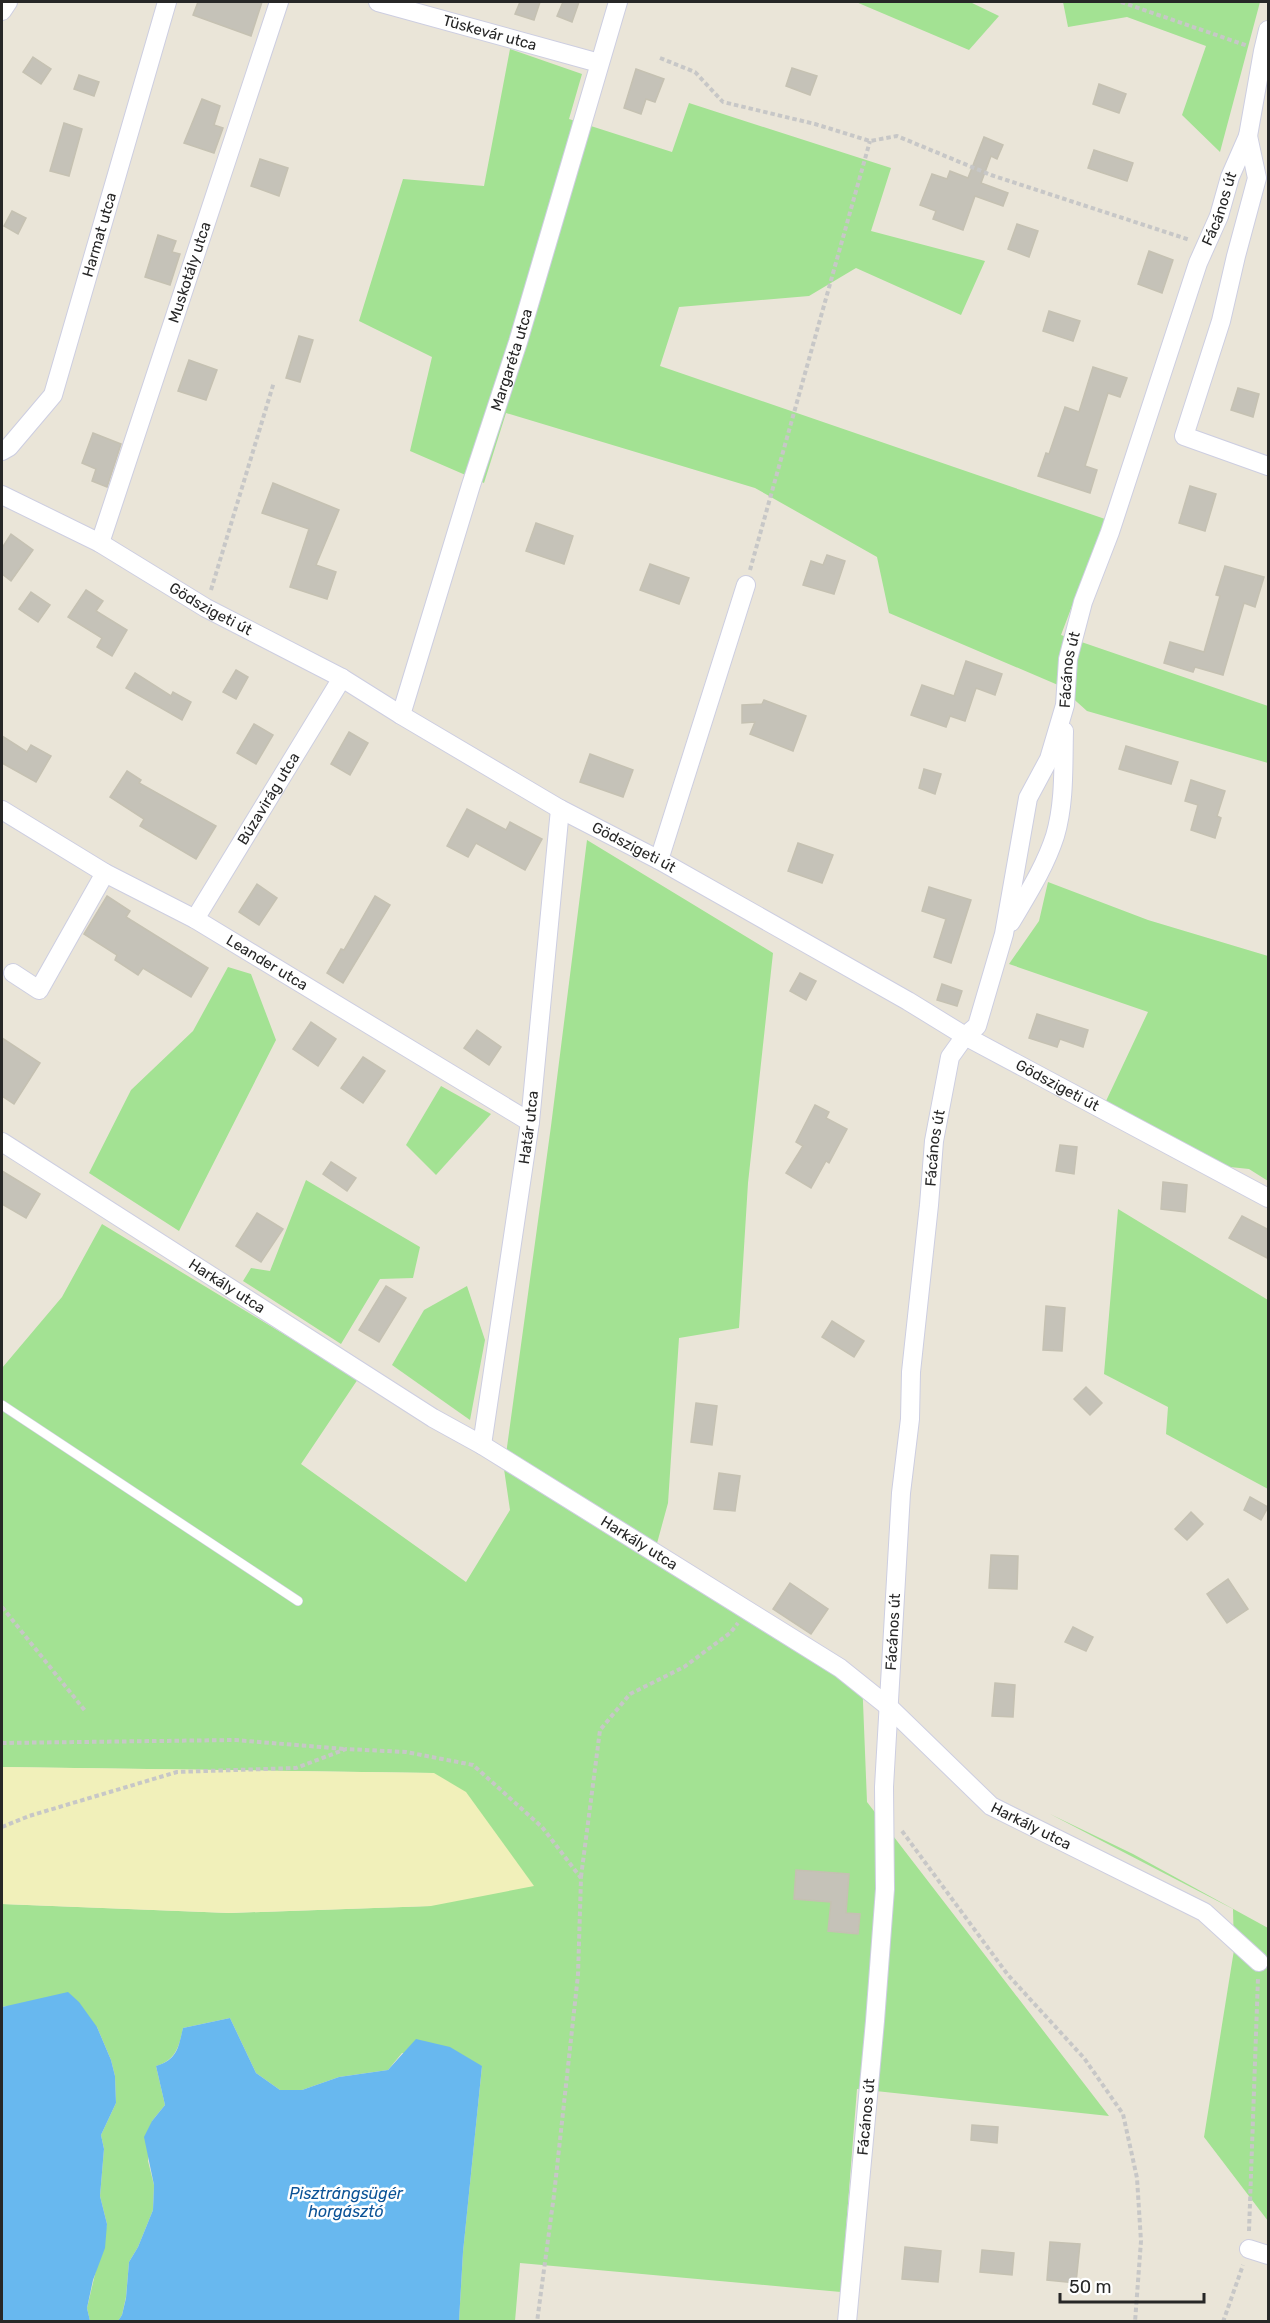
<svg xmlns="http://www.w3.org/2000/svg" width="1270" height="2323" font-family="Rubik,sans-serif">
  <rect width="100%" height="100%" fill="#eae5d8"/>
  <g fill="#a3e293">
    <path d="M856,2H970L999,16L969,50Z"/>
    <path d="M1063,2H1260L1220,152L1182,115L1206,46L1127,17L1068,27Z"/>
    <path d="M510,49L582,74L569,119L672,152L689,103L891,168L871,231L985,261L961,315L856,268L809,296L679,307L660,366L1105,519L1061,635L1268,706V763L1087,711L1058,685L889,613L877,557L755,488L506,413L484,483L410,451L432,357L359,321L403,179L484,186Z"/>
    <path d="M587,840L773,953L748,1183L739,1328L679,1338L668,1503L656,1547L862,1677L867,1802L1109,2116L857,2089L841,2292L520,2263L515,2321H459L463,2252L482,2066L402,2053L388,2070L339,2077L302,2090H280L256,2073L230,2018L183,2028C179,2047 176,2060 156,2066L165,2105L152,2121L148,2161L154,2185L153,2210L138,2247L129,2262L126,2297L122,2315L118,2321H90L87,2308L107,2224L100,2196L104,2149L101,2135L116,2103L115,2076L111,2060L97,2027L6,2006L2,2007V1904L229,1913L431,1906L434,1773L2,1767V1368L62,1297L102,1224L358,1379L301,1464L466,1582L510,1510L504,1469L551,1126Z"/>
    <path d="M1048,882L1148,920L1268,956V1181L1249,1169L1230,1167L1106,1101L1148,1012L1009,964L1039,921Z"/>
    <path d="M228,967L251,974L276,1040L179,1231L89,1173L131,1090L193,1031Z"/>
    <path d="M441,1086L491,1114L436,1175L406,1145Z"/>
    <path d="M306,1180L420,1247L413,1278L380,1279L341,1344L243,1281L251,1268L270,1271Z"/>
    <path d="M1118,1209L1268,1300V1489L1166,1434L1168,1407L1104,1374Z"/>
    <path d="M467,1286L485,1340L470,1420L392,1365L424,1310Z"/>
    <path d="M1050,1814L1133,1854L1268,1928V2221L1204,2137L1234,1950L1233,1909Z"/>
  </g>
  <path fill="#f1f0ba" d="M2,1767L434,1773L466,1792L534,1886L431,1906L229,1913L2,1904Z"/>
  <g fill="#68b8ef">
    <path d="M68,1992L79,2002L97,2027L111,2060L115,2076L116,2103L101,2135L104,2149L100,2196L107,2224L105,2248L93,2280L87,2308L90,2321H2V2007Z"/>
    <path d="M230,2018L256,2073L280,2090H302L339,2077L388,2070L416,2039L450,2047L482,2066L463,2252L459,2321H118L122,2315L126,2298L129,2262L138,2247L153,2210L154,2185L144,2137L152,2121L165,2105L156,2066C178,2059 178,2048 183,2028Z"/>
  </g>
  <g fill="#c5c2b8" stroke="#c5c1b2" stroke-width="1.5">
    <path d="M198,2H262L251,36L193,15Z"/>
    <path d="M520,2H540L534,20L515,14Z"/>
    <path d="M563,2H579L572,22L557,16Z"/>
    <path d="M33,57L51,69L41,84L23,72Z"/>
    <path d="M792,68L817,76L810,95L786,86Z"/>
    <path d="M636,69L664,79L655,102L646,99L641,114L624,108Z"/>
    <path d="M79,75L99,82L94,96L74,89Z"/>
    <path d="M1099,84L1126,94L1119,113L1093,104Z"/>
    <path d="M202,99L220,106L214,125L223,128L214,153L184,143Z"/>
    <path d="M64,123L82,129L69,176L50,171Z"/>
    <path d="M984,137L1003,145L997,159L991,156L981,183L1008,193L1003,206L975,196L963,230L933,219L936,211L920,205L932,174L947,179L950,171L968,178Z"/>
    <path d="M1094,150L1133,163L1127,181L1088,168Z"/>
    <path d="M260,159L288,168L279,196L251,186Z"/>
    <path d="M12,211L26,218L18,234L4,226Z"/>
    <path d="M1017,224L1038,231L1029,257L1008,249Z"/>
    <path d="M158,235L176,241L172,252L180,254L170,285L145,277Z"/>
    <path d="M1149,251L1173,260L1162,293L1138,284Z"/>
    <path d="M1049,311L1080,321L1073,341L1043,331Z"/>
    <path d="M299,336L313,340L300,382L286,378Z"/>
    <path d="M189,360L217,370L206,400L178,391Z"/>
    <path d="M1093,367L1127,378L1120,397L1108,393L1085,466L1097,470L1090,493L1038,476L1046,453L1049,454L1065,407L1079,412Z"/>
    <path d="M1238,388L1259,394L1253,417L1231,410Z"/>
    <path d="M93,433L121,444L107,487L92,481L96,469L82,463Z"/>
    <path d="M273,483L339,510L316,565L336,572L327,599L290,587L309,529L262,513Z"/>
    <path d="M1190,486L1216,494L1205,531L1179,523Z"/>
    <path d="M536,523L573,536L564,564L526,551Z"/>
    <path d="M11,534L33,550L11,581L2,574V548Z"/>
    <path d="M827,555L845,561L834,594L803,585L811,561L823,565Z"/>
    <path d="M650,564L689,578L679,604L640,590Z"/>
    <path d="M1225,566L1264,577L1255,607L1244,603L1223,675L1195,667L1193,672L1164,663L1170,642L1204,652L1220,596L1216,595Z"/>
    <path d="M86,590L103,601L96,611L127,630L112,656L97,647L102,638L68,617Z"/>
    <path d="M31,592L50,605L38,622L19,609Z"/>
    <path d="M966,661L1002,674L995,695L976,688L965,721L950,716L946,727L911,715L922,685L954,696Z"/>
    <path d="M236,670L248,677L236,699L223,692Z"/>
    <path d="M135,673L171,696L173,692L191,702L182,720L126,688Z"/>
    <path d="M764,700L806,716L793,751L750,734L755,722L742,723V705L762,704Z"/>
    <path d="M254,724L273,735L256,764L237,753Z"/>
    <path d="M349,732L368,743L350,775L331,764Z"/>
    <path d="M2,736L27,752L31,745L51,756L36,782L2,763Z"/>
    <path d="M1126,746L1178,762L1171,784L1119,769Z"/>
    <path d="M590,754L633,770L623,797L580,782Z"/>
    <path d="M924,769L941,774L935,794L919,788Z"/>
    <path d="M127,771L141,780L139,783L216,826L196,859L140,826L144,819L110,797Z"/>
    <path d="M1191,780L1225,791L1217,816L1221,818L1215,838L1191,830L1198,805L1185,801Z"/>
    <path d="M467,809L506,830L510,822L542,839L525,870L476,843L468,857L447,846Z"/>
    <path d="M798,843L833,855L822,883L788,871Z"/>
    <path d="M257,884L277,898L259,925L239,912Z"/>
    <path d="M929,887L971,900L951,963L934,957L946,919L922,911Z"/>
    <path d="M107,896L130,911L126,917L208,968L191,997L143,968L138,975L115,960L117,955L84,934Z"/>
    <path d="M375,896L390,905L343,983L327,973L341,949L344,950Z"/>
    <path d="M800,973L816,981L806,1000L790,991Z"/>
    <path d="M942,984L962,991L957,1006L937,1000Z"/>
    <path d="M1037,1014L1088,1030L1083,1047L1060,1039L1057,1047L1029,1038Z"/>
    <path d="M311,1022L336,1039L318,1066L293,1049Z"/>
    <path d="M477,1030L501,1047L489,1065L464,1048Z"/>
    <path d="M2,1038L40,1063L14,1104L2,1096Z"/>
    <path d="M363,1057L385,1071L363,1103L341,1088Z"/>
    <path d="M815,1105L829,1112L826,1118L847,1129L829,1163L826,1161L811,1188L786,1173L803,1146L796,1142Z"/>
    <path d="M1060,1145L1077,1147L1074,1174L1056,1171Z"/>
    <path d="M331,1162L356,1178L347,1191L323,1174Z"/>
    <path d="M2,1171L40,1194L26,1218L2,1204Z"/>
    <path d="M1163,1182L1187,1185L1185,1212L1161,1209Z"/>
    <path d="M257,1213L283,1229L261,1262L236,1246Z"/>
    <path d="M1242,1216L1269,1230V1259L1229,1238Z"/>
    <path d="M386,1286L406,1298L379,1342L359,1330Z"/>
    <path d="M1046,1306L1065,1308L1062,1351L1043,1350Z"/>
    <path d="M832,1321L864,1341L854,1357L822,1337Z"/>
    <path d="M1086,1387L1102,1403L1090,1415L1074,1399Z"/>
    <path d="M696,1403L717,1406L712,1445L691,1442Z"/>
    <path d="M719,1473L740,1476L735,1511L714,1509Z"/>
    <path d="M1250,1497L1268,1507L1261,1520L1244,1510Z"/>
    <path d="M1191,1512L1203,1524L1187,1540L1175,1529Z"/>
    <path d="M991,1555L1018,1556L1017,1589L989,1588Z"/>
    <path d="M1228,1579L1248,1609L1227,1623L1207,1594Z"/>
    <path d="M790,1583L828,1609L811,1634L773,1609Z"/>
    <path d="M1073,1627L1093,1637L1086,1651L1065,1642Z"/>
    <path d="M995,1683L1015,1685L1013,1717L992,1716Z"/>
    <path d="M796,1870L849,1874L846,1913L860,1914L858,1934L828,1931L831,1902L794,1899Z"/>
    <path d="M972,2125L998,2127L997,2143L971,2140Z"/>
    <path d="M1050,2242L1080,2244L1076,2283L1047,2280Z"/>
    <path d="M905,2247L941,2251L938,2282L902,2279Z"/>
    <path d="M982,2250L1014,2253L1012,2275L980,2272Z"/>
  </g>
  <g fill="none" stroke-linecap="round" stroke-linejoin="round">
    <defs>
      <path id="service" d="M2,1405L298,1601"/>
      <g id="minor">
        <path id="s1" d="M378,2L599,63"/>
        <path d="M2,11L8,2"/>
        <path d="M1248,136L1257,178L1236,256L1221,321L1184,436L1268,466"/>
        <path id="s2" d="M2,451L9,447L53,395L167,2"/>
        <path id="s3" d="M2,495L100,543L206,608L342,678L401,715L560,809L659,860L908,1001L965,1036L1268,1198"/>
        <path id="s4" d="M100,543L279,2"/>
        <path id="s5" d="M401,715L471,485L518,342L618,2"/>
        <path id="s6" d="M2,810L105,873L195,919L530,1122"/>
        <path d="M659,860L746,585"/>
        <path id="s7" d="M195,919L342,678"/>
        <path d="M1011,922C1027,895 1045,867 1055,836C1065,802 1063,766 1064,731"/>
        <path d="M13,973L39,990L105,873"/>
        <path id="s8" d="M2,1142L433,1418L482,1445L840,1668L890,1708L991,1806L1204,1912L1259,1962"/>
        <path id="s9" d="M482,1445L530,1122L560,809"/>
        <path d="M1249,2249L1268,2255"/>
        <path id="s10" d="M847,2322L875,2021L885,1889L884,1787L901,1493L910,1419L911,1372L929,1205L934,1141L950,1057L965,1036L977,1026L1004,934L1028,798L1049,759L1065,705L1068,659L1083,602L1110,532L1198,263L1219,216L1230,177L1248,136L1263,51L1268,30"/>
      </g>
    </defs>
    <use href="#service" stroke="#cdcee1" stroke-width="10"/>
    <use href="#minor" stroke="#cdcee1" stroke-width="20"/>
    <g stroke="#c7c7c7" stroke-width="4" stroke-dasharray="4.5 3" stroke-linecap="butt">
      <path d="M1121,2L1248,46"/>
      <path d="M660,58L695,72L723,102L815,124L870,141L897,136L991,175L1190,240"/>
      <path d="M750,570L870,141"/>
      <path d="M211,590L274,382"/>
      <path d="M2,1607L86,1712"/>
      <path d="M2,1743L235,1740L345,1749"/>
      <path d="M2,1827L29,1816L177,1772L296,1768L346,1749L406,1752L473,1765L542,1827L581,1878L578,1975L554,2195L537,2322"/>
      <path d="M902,1831L1008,1975L1084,2058L1123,2114L1137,2178L1141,2241L1135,2322"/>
      <path d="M581,1877L600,1730L630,1694L684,1667L730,1633L738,1623"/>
      <path d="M1249,2231L1258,1978"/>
      <path d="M1223,2322L1243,2265"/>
    </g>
    <use href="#service" stroke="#fff" stroke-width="9"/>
    <use href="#minor" stroke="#fff" stroke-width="18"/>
  </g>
  <g text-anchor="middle" stroke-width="5" stroke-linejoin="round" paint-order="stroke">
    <g font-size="15" fill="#272727" stroke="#fff">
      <text dy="5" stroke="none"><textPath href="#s1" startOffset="116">Tüskevár utca</textPath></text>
      <text dy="5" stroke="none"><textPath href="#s10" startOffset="2168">Fácános út</textPath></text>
      <text dy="5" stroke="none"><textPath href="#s2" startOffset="243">Harmat utca</textPath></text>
      <text dy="5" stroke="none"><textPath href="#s4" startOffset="285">Muskotály utca</textPath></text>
      <text dy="5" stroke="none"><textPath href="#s5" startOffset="372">Margaréta utca</textPath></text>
      <text dy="5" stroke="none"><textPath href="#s3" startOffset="238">Gödszigeti út</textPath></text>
      <text dy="5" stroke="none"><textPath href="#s10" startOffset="1682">Fácános út</textPath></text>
      <text dy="5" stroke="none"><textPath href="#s7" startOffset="141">Búzavirág utca</textPath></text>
      <text dy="5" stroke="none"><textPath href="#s3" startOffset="724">Gödszigeti út</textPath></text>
      <text dy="5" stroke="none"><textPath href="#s6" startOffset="306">Leander utca</textPath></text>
      <text dy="5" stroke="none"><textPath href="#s3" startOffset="1210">Gödszigeti út</textPath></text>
      <text dy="5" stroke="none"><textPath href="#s9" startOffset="321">Határ utca</textPath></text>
      <text dy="5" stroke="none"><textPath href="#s10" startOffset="1178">Fácános út</textPath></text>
      <text dy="5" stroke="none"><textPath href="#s8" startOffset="267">Harkály utca</textPath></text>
      <text dy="5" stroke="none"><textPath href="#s8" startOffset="753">Harkály utca</textPath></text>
      <text dy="5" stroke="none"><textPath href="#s10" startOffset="692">Fácános út</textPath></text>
      <text dy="5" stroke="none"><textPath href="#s8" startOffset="1239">Harkály utca</textPath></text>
      <text dy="5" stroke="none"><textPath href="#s10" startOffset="206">Fácános út</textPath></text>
    </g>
    <g font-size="16" font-style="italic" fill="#0c5397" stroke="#fff">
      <text x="346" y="2199">Pisztrángsügér<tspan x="346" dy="18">horgásztó</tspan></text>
    </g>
  </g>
  <rect width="1270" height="2323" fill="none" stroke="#272727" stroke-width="6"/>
  <path d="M1060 2293v9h144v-9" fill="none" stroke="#272727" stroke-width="3"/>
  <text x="1069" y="2293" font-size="18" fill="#272727" stroke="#ffffff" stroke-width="4.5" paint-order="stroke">50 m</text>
</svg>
